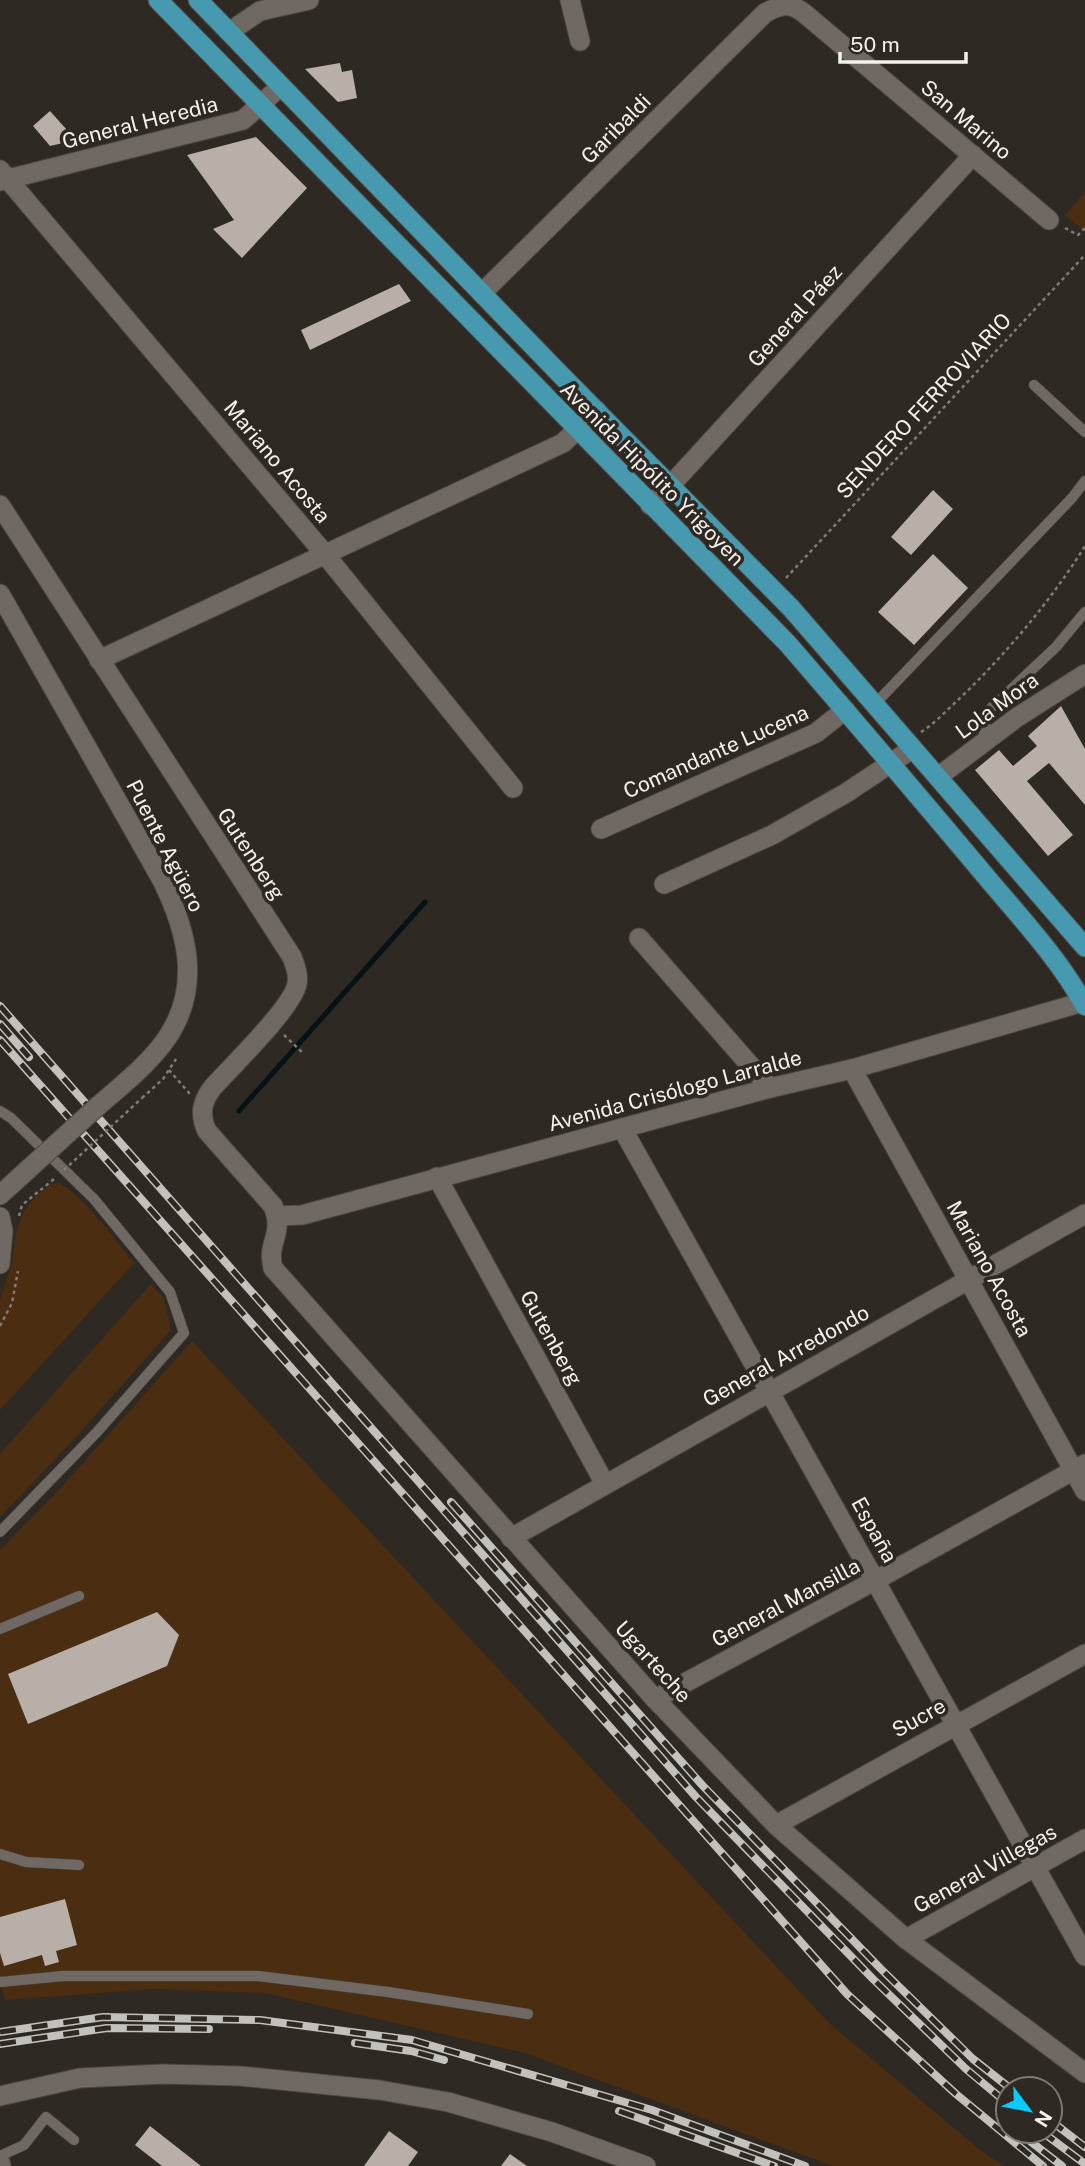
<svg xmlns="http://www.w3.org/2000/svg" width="1085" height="2166" font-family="'Public Sans',sans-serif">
  <rect width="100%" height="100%" fill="#2f2924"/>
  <g fill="#4b2d11">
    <path d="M1085,192V228L1083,230L1065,215Z"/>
    <path d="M59,1183C89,1201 111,1236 134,1263L0,1410V1300L12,1263L16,1233L23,1213L35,1197L52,1184Z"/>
    <path d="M151,1284L164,1299L171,1330L75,1438L0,1517V1454Z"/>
    <path d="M192,1341L829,2023L980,2150L1004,2166H833L525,2053L265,1993L153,1989L5,2000L0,1982V1550L59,1490Z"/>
  </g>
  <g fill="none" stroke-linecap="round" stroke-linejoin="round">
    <path stroke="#051216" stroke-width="5" d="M239,1111L425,902"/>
  </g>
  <g fill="#b8afa9">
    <path d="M340,63L342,72L352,70L357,98L338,102L305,69Z"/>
    <path d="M50,111L76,140L50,146L33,126Z"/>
    <path d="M256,137L307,188L242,258L213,229L234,220L187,155Z"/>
    <path d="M399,284L411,301L310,350L301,330Z"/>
    <path d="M933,490L953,509L911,555L891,537Z"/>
    <path d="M933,554L968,588L914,645L878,612Z"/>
    <path d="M1061,706L1085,749V805L1049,763L1027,781L1073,835L1048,856L975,770L999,750L1013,766L1037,746L1028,736Z"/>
    <path d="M157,1612L179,1635L167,1666L28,1724L8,1674Z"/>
    <path d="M65,1899L77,1945L56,1951L59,1962L45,1966L42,1955L4,1966L0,1953V1917Z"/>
    <path d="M150,2126L201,2166H162L135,2145Z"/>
    <path d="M389,2131L418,2152L408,2166H364Z"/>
    <path d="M510,2154L527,2166H501Z"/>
  </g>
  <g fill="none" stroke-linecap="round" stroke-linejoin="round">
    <defs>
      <g id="service">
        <path d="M1034,385L1085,432"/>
        <path d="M875,704L1072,498L1085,481"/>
        <path d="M983,740L988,711L1056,647L1085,612"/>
        <path d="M0,1111L11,1118L94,1199L170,1292L184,1333L97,1432L0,1532"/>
        <path d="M0,1629L79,1596"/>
        <path d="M0,1854L26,1862L79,1865"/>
        <path d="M0,1982L63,1976H258L388,1992L528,2014"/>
        <path d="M0,2156L24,2145L46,2117L74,2140"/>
      </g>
      <g id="minor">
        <path d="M570,0L580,41"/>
        <path d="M229,32L260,11L309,0"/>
        <path d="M0,170L324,553L513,788"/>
        <path d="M482,293L765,13C780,5 789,2 804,13L1049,220"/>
        <path d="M0,505L292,957C295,965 299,975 297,984C292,1008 232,1066 213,1087C202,1101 199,1114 207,1131L273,1206C285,1236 266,1241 273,1268L655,1699L776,1825L906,1939L1085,2073"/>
        <path d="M650,505L670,486L973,155"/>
        <path d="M99,660L563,443L597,411"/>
        <path d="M938,777L1016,718L1085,674"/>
        <path d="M601,829L816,733L845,710"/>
        <path d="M664,884L772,835L846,793L912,749"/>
        <path d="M639,938L770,1088"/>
        <path d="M852,1069L1085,1491"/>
        <path d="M622,1128L1085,1956"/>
        <path d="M437,1177L605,1484"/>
        <path d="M277,1216L302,1215L770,1088L852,1069L1083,1002"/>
        <path d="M0,1217L3,1231L0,1264"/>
        <path d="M511,1538L1085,1214"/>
        <path d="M655,1699L876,1580L1085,1464"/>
        <path d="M776,1825L1085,1654"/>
        <path d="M906,1939L1085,1839"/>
        <path d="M0,2096L80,2078L163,2074L240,2076L379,2090L448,2102L552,2132L646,2166"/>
        <path d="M0,2162L1,2166"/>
      </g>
      <g id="tertiary">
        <path d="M0,181L243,120L280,87"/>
        <path d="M0,594L162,880C187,931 202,986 167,1038C149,1064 122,1085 98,1106"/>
        <path d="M0,1195L23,1174"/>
      </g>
      <g id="primary">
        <path d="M158,0L788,644C852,718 915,792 978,867C1015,912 1057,955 1085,1006"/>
        <path d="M198,0L555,369L791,608L1085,947"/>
      </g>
    </defs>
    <use href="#service" stroke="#4c4743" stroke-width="11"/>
    <use href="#minor" stroke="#4c4743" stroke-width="21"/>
    <use href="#tertiary" stroke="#4c4743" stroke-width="21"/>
    <use href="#primary" stroke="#4c4743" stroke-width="21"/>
    <g stroke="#817c77" stroke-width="2.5" stroke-dasharray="3.5 3.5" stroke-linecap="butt">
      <path d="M1065,228L1078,235L1085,228"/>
      <path d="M786,578L1085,255"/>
      <path d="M921,732C935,723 946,711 958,700C1006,654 1050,602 1085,546"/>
      <path d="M284,1035L304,1054"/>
      <path d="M169,1070L190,1094"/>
      <path d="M142,1098L163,1079L176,1059"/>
      <path d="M19,1216L22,1205L54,1179"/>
      <path d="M0,1326L12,1303L18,1271"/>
    </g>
    <use href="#service" stroke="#706863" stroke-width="10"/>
    <use href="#minor" stroke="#706863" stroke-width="19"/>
    <use href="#tertiary" stroke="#706863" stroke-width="19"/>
    <use href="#primary" stroke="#4699af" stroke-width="19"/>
    <defs>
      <g id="rail">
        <path d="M0,1006L696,1797L873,1979L966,2069L1008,2104"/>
        <path d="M0,1024L29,1057"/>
        <path d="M0,1040L847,1994L956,2094L1043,2166"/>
        <path d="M451,1502L703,1786L881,1969L973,2059L1011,2089"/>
        <path d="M0,2032L103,2017L260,2020L412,2040L652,2110L805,2166"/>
        <path d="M355,2043L411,2051L444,2060"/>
        <path d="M0,2044L107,2028L209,2029"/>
        <path d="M619,2111L774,2166"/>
        <path d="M1050,2120L1085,2147"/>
        <path d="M1017,2131L1062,2166"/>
        <path d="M1041,2131L1085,2164"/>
      </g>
    </defs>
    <use href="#rail" stroke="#c4c0bc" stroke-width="8"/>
    <use href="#rail" stroke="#2f2924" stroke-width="5" stroke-dasharray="16" stroke-linecap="butt"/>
    <defs>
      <path id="tertiary-bridge" d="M23,1174L98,1106"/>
    </defs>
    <use href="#tertiary-bridge" stroke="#4c4743" stroke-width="21" stroke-linecap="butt"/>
    <path stroke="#817c77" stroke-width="2.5" stroke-dasharray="3.5 3.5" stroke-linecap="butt" d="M64,1170L142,1098"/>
    <use href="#tertiary-bridge" stroke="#706863" stroke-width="19"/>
  </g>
  <g text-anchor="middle" stroke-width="7" stroke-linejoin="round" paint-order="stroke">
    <g font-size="21" fill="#f5f1ed" stroke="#2f2924">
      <text transform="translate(966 120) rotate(40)" y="7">San Marino</text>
      <text transform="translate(140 123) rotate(-14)" y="7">General Heredia</text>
      <text transform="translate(616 129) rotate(-45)" y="7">Garibaldi</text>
      <text transform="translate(795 316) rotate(-48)" y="7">General Páez</text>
      <text transform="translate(924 406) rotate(-47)" y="7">SENDERO FERROVIARIO</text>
      <text transform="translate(277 462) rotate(50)" y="7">Mariano Acosta</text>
      <text transform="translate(652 474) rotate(45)" y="7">Avenida Hipólito Yrigoyen</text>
      <text transform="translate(997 706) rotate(-36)" y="7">Lola Mora</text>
      <text transform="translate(716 752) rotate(-24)" y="7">Comandante Lucena</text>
      <text transform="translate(165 846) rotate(63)" y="7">Puente Agüero</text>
      <text transform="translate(251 854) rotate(57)" y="7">Gutenberg</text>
      <text transform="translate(675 1091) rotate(-15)" y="7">Avenida Crisólogo Larralde</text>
      <text transform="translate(989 1269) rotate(61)" y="7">Mariano Acosta</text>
      <text transform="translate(551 1338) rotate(61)" y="7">Gutenberg</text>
      <text transform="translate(786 1356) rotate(-29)" y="7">General Arredondo</text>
      <text transform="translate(874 1530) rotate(61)" y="7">España</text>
      <text transform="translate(786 1603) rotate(-28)" y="7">General Mansilla</text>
      <text transform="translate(653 1662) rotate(48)" y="7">Ugarteche</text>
      <text transform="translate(919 1718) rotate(-29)" y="7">Sucre</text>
      <text transform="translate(985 1869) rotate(-29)" y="7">General Villegas</text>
    </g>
  </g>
  <g transform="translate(1029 2110) rotate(122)"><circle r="33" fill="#2f2924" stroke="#7e7974" stroke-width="2"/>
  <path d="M0-5L12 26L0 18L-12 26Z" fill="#0ccafa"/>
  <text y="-10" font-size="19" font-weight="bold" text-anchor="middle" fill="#f5f1ed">N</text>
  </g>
  <path d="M840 52v10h126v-10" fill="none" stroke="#f5f1ed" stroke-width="3.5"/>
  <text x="850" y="52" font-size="21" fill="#f5f1ed" stroke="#2f2924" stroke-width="5" paint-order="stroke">50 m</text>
</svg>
